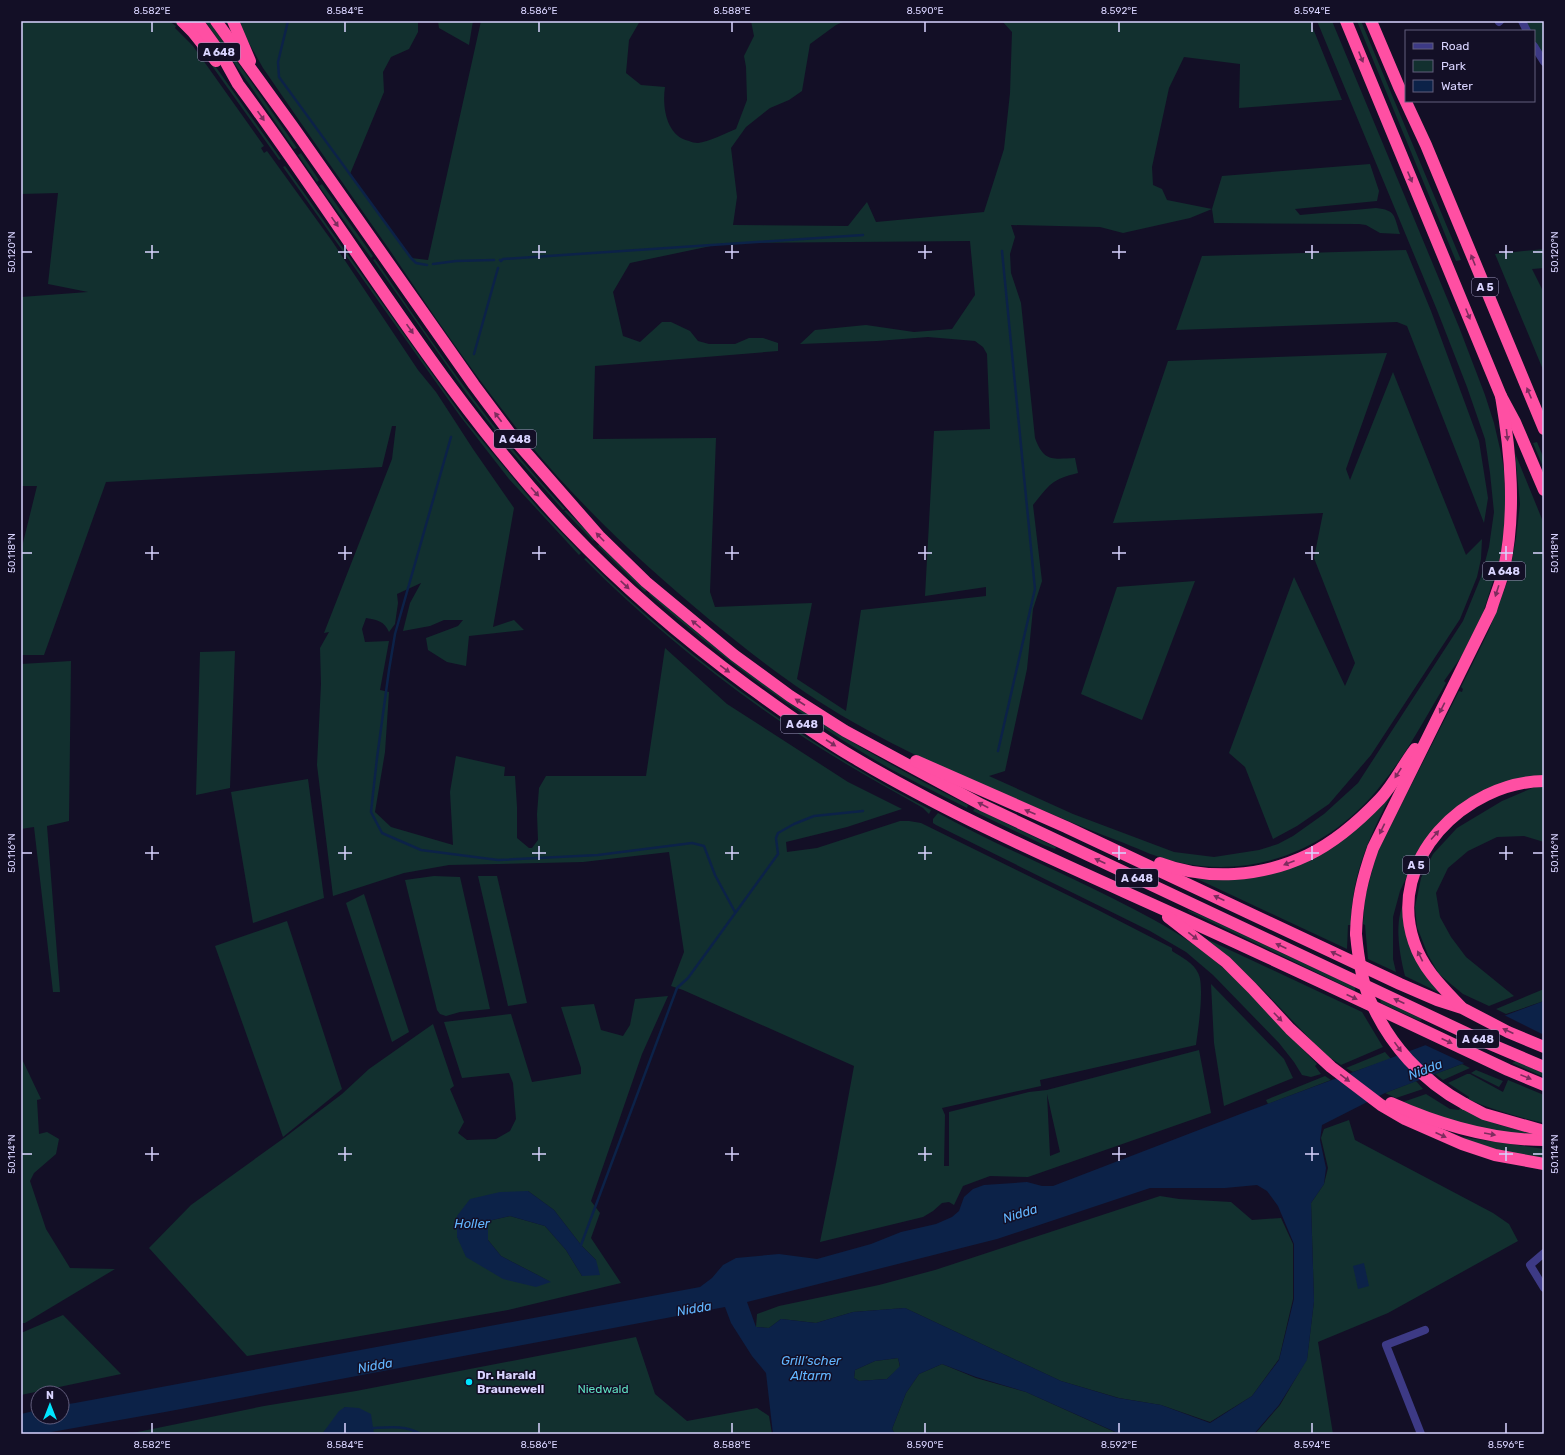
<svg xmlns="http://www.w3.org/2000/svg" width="1565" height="1455" font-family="Rubik,sans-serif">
  <rect width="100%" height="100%" fill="#130f26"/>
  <g fill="#12302f" fill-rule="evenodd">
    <path d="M21,21H169L176,26L175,28L193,46L264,146L261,148L264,153L267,151L332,241L418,370L436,392L473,449L514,508L493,627L514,620L524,630L469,636L466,666L447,662L428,650L426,638L458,626L463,620H444L430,626L403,631L410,603L421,583L397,594L398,603L395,624L389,632C384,621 378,620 366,618L362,629L365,642L389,641L380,690L389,692L385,752L375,812L391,827L453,845L450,792L456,756L505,767L504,776H515L517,807V838L529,848H532L538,840L537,814L539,788L546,776H646L665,648L727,704L848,782L902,809L847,827L786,842L787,852L817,848L900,821H909L921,823L1098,910L1172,948V951C1181,957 1194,963 1198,973C1205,985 1198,1030 1196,1045L1040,1080L1041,1086L942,1108L945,1115L944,1166H949V1112L1029,1092L1047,1090L1199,1050L1211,1113L1028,1177L990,1176L963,1186L954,1205L949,1202L942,1203L933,1211L923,1217L820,1242L836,1164L854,1066L683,990L671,986L684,952L669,852L583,862L449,865L404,873L333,896L317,765L321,684L320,648L329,632L324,633L392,459L396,426H392L382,467L106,482L44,655H21V551L37,486H21V297L88,292L48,284L58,193L21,194ZM1047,1094L1060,1152L1050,1156Z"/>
    <path d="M172,21H176L201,46L281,159L279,160L200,49L181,28Z"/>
    <path d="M205,21H209L297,148L294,149Z"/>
    <path d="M238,21H418V32L409,49L391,57L383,72L384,92L350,174L411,258L428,260L481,21H640L629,40L626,73L641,85L665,87C662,106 666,136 689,141C691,142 695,143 698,143C708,142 726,133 736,129L747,100L746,67L744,56L754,36L751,21H845L836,25L810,44L802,91L789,100L770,108L746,127L731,148L737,197L733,225L848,226L867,202L876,222L984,212L1004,149L1010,93L1012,32L1002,21H1310L1342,100L1239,108L1240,64L1184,57L1169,88L1152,167L1153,185L1162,189L1167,200L1212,209L1222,176L1370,164L1379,191L1377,201L1295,209L1300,215L1376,208C1396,210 1394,216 1400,234L1380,233L1366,225L1359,224L1214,223L1212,209L1190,218L1123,233L1100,227L1011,225L1015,237L1010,254L1011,273L1021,303L1035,438C1044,462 1052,459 1075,458L1078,473C1052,479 1049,485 1033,505L1042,581L1033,609L1027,669L1005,771L989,776L1073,814L1174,852L1214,857L1259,850L1278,844L1293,836L1324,814L1358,783L1463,621L1481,577L1489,547L1494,512L1490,473L1485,439L1467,387L1437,310L1317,21H1332L1459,327L1485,395L1494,423L1501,453L1504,471L1506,517L1500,559L1483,613L1461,657L1444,681L1446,683C1426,717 1407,753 1382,784C1332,848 1256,880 1177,862C1158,858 1141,850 1124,843C1094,832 1064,819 1035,807C973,781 911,756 853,722C802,693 755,657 710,620C644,565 581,507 527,441C478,381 434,316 391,252C348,191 305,129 263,68L241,29ZM970,241L975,295L952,329L914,332L866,325L815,330L800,344L877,341L928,337L975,341L983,347L987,354L990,429L934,431L925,596L986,587V596L861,610L846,711L797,679L812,603L715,607L710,592L716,438L593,439L595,366L778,351V343L763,338H749L735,344H709L698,341L690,331L671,322H662L640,342L623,336L613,292L630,263L725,243Z"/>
    <path d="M438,21H473L469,45L439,28Z"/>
    <path d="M1357,21H1361L1461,260L1456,261Z"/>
    <path d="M1528,21H1544V67L1534,51V31H1527L1526,24Z"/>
    <path d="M301,153L319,180L317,182L298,155Z"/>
    <path d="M285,166L465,420L539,509L581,553L579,555L509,479L460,416L283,167Z"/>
    <path d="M322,184L373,256L371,258L319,186Z"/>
    <path d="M1544,249V268L1532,269L1544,293V372L1495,254Z"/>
    <path d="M1406,250L1431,311L1479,441L1488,498L1484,523L1407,326L1397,322L1176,330L1202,256Z"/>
    <path d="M375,259C434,345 493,433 565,509L563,510L510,450L466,393L373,260Z"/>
    <path d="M1387,353L1346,469L1350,480L1393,372L1466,555L1482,539L1481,559L1477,577L1460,619L1371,755L1329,804L1297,826L1273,839L1245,767L1229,753L1294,577L1345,686L1355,663L1314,558L1323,513L1113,523L1168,361Z"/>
    <path d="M1537,442L1544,459V469L1533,443Z"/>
    <path d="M1515,453L1544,524V775L1499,785L1416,857L1400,891L1393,917V959L1396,972L1368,959L1365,925L1363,924L1365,897L1377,853L1459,691L1462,692L1463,689L1461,687L1489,630L1508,580L1516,538L1520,504Z"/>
    <path d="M566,510L595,539L593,541L564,511Z"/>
    <path d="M599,544L647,590L645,592L598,546Z"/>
    <path d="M586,558C612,585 640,610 668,634C749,702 837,761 931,810L929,814L923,808C879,783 835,759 793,730C718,680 648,623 584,559Z"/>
    <path d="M1195,581L1142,720L1081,694L1117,587Z"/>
    <path d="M650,592C690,627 731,661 774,691C835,735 901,771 968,805L967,808C934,791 901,776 870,757C791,710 718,655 649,594Z"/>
    <path d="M235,651L230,788L196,795L200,652Z"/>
    <path d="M71,661L69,821L47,826L60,992H53L34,827L21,829V664Z"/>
    <path d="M308,779L324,898L253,923L231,792Z"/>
    <path d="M1537,786H1544V842L1524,836L1497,837L1468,851L1448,868L1436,893L1440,917L1451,937L1466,957L1514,996L1489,1006L1463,994L1452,985L1439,974L1428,955L1417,927L1415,907L1421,878L1433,854L1457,828L1502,801Z"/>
    <path d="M1394,789C1370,836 1352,871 1351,925H1348L1347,949L1191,876L1289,867Z"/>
    <path d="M975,808L1047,843L1056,847L1055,849L1044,845L973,811Z"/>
    <path d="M938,813C994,844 1054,869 1112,898C1139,912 1168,926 1193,944C1240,977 1277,1023 1317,1064L1315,1066L1321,1074L1311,1077L1302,1075L1294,1062L1279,1043L1213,975L1186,952L1150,931L936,825L933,823V819Z"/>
    <path d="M434,876L460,877L490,1009L460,1012L446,1016L440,1014L437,1010L405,880Z"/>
    <path d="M478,876H497L527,1003L508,1006Z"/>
    <path d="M364,894L409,1032L392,1042L346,903Z"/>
    <path d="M1403,905L1440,993L1405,976C1400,957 1394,924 1403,905Z"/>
    <path d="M1188,910L1201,915L1355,987V991L1188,911Z"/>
    <path d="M287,921L342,1089L283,1137L215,946Z"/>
    <path d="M1200,936L1362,1012L1383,1047L1341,1065L1332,1059L1331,1061L1265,992L1233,961Z"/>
    <path d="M1211,984L1284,1059L1293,1078L1224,1106L1214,1043Z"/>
    <path d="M1544,989V1001L1506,1014L1496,1009Z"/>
    <path d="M668,996L642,1054L591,1201L600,1213L591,1238L621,1283L508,1310L247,1356L149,1248L191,1205L284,1138L342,1094L369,1069L433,1024L454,1086L450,1089L464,1122L458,1133L467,1140L496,1139L510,1131L516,1119L513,1083L509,1073L462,1078L444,1022L511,1014L532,1082L581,1074V1068L561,1007L594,1004L601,1030L623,1036L630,1025L635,999ZM528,1191L554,1210L581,1245L596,1260L582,1276L566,1250L545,1226L510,1216L488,1221V1240L501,1256L551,1282L457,1237Z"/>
    <path d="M1380,999L1422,1019L1420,1021L1381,1003Z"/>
    <path d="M1385,1052L1391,1059L1353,1072L1346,1068Z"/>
    <path d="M21,1057L41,1099L37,1100L39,1134L47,1132L59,1139L56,1154L34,1173L30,1181L46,1229L70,1268L115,1269L25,1323H21Z"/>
    <path d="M1516,1061L1544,1073V1077L1512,1063Z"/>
    <path d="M1462,1064L1470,1068L1443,1080L1435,1074Z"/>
    <path d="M1476,1070L1503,1081L1499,1087L1471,1073Z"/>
    <path d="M1467,1074H1470L1503,1092L1508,1080L1544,1095V1123C1518,1117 1492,1110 1468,1099L1469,1097L1448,1083Z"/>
    <path d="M1325,1076L1331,1080L1268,1104L1266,1100Z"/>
    <path d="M1416,1081L1423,1089L1396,1098L1385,1093Z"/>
    <path d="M1426,1094L1450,1109L1459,1110L1460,1108L1496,1124L1537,1135L1529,1137L1438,1120L1403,1102Z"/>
    <path d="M1349,1120L1355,1140L1493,1213L1509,1224L1518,1241L1388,1313L1318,1342L1333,1434H1255L1280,1405L1307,1359L1314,1301L1311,1203L1324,1184L1328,1168L1321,1138L1324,1129Z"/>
    <path d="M1462,1137L1544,1149V1161L1525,1158L1460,1140Z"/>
    <path d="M1160,1196L1179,1199L1231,1202L1252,1220L1281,1218L1293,1244V1299L1279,1359L1252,1396L1210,1422L1161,1405L1119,1398L1061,1381L905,1308L853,1312L816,1323L781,1319L769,1328L756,1327L757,1314L779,1306L879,1285L935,1270Z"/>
    <path d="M63,1315L121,1374L21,1395V1333Z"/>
    <path d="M636,1337L655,1394L687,1421L757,1408L769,1416L772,1434H374L345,1407L322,1434H128L264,1406L356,1391Z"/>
    <path d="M898,1358L900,1367L887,1379L859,1381L854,1378L855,1370L875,1361Z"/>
    <path d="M942,1364L976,1378L1026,1392L1119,1434H895L892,1429L906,1393L919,1374Z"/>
  </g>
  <g fill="#0c2248" fill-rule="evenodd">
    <path d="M1544,1001V1033L1385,1093L1322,1125L1320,1140L1326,1168L1324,1184L1311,1203L1314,1301L1307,1360L1279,1405L1254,1434H1120L1026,1392L976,1377L942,1364L919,1374L906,1393L892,1429L895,1434H773L766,1373L752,1356L731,1323L725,1307L165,1412L40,1434H21V1414L38,1410V1417H62V1405L75,1403L700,1287L712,1278L723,1265L736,1258L779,1254L817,1259L871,1244L901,1232L936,1224L952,1217L959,1211L964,1197L973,1189L984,1185L1027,1182L1042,1186H1053L1243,1113ZM1257,1185L1267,1191L1278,1206L1294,1244V1299L1279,1360L1252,1396L1210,1423L1161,1405L1118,1398L1061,1381L905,1308L853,1312L816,1323L781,1319L769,1328L756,1327L747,1302L997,1239L1150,1188H1225ZM898,1358L900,1366L887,1379L859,1381L854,1378L855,1370L875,1361Z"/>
    <path d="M528,1191L554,1210L581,1245L596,1260L600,1275L582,1276L566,1250L545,1226L510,1216L488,1221V1240L501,1256L551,1282L536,1287L503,1279L466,1257L457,1237V1216L470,1199L500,1192Z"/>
    <path d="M1364,1263L1369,1286L1358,1289L1353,1266Z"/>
    <path d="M345,1407L359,1408L371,1414L374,1434H322L339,1411Z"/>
  </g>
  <path fill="#130f26" d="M1502,1014L1544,1035L1466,1064L1423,1044Z"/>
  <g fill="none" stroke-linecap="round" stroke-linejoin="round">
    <g stroke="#0c2248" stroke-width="2.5">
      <path d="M288,21L278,62L279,77L411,258L416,263L427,265"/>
      <path d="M500,260L501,261L503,259L863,235"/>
      <path d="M433,264L456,261L494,260"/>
      <path d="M474,354L498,268"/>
      <path d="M451,437L395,634L389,670L377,758L371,812L382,833L421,850L498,860L598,855L692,843L704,846L715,875L735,912"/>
      <path d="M998,751L1035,589L1002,251"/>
      <path d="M581,1245L677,988L688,978L778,854L776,838L778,833L794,824L814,816L863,811"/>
      <path d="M373,1428C389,1427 406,1425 421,1434"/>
    </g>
    <g stroke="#3d3a85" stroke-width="8">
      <path d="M1522,21L1527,31"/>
      <path d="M1499,22L1500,21"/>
      <path d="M1534,46L1544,62"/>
      <path d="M1544,1253L1530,1265L1544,1288"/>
      <path d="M1421,1434L1386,1345L1425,1330"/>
    </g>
    <g stroke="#ff4fa3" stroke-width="12">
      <path d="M182,21L193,32L216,61"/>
      <path d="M197,21L223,57L238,84C348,232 441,394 568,529C623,587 684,639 748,686C784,712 820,738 858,760C960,820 1070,867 1178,916C1288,966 1398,1018 1508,1070L1544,1085"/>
      <path d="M216,21L293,127L474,385L515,440L599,536L646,582L734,655L790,696L845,731L982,805L1483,1041L1544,1067"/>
      <path d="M233,21L250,61"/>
      <path d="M1346,21L1501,396L1515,422L1544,490"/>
      <path d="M1371,21L1399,87L1426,145L1544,429"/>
      <path d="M916,761L1066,827L1400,984L1437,1000L1462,1008L1508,1032L1544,1047"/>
      <path d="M1160,863C1207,881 1262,877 1308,855C1335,842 1360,820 1380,799C1394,784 1403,765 1415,749"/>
      <path d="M1168,917L1226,962L1252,988L1290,1029L1331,1067L1381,1105L1405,1119L1462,1144L1495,1155L1544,1164"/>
      <path d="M1356,934C1357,901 1362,879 1373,848L1491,610C1495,596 1501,583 1504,569C1516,512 1511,454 1501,396"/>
      <path d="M1461,1007C1442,987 1423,969 1414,942C1386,860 1465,782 1544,781"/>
      <path d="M1391,1103C1438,1124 1492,1140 1544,1140"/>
      <path d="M1465,1104L1484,1114L1544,1131"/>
    </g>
    <path stroke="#ff4fa3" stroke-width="12" d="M1356,934C1358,956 1361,979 1370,1000C1389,1044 1422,1081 1465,1104"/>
  </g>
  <defs><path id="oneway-solid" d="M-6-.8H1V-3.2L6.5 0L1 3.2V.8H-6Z"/></defs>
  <g fill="#7d2c5e">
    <use href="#oneway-solid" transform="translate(1361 57) rotate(68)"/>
    <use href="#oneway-solid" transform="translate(261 116) rotate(55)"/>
    <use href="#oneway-solid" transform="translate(1410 177) rotate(67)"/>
    <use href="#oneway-solid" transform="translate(335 222) rotate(55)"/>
    <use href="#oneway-solid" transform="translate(1473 260) rotate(-112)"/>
    <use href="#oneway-solid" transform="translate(1468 314) rotate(68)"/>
    <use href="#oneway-solid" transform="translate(410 329) rotate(55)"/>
    <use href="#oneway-solid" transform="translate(1529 393) rotate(-113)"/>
    <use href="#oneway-solid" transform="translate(498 417) rotate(-127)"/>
    <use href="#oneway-solid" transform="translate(1507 435) rotate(84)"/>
    <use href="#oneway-solid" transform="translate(535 492) rotate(48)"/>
    <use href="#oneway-solid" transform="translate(600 537) rotate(-134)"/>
    <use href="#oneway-solid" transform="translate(625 585) rotate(43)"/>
    <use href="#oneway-solid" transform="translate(1497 591) rotate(108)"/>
    <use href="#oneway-solid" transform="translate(696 624) rotate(-141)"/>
    <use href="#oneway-solid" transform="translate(725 669) rotate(36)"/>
    <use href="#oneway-solid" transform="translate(800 702) rotate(-147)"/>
    <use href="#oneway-solid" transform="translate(1442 708) rotate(117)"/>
    <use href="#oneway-solid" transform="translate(831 743) rotate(33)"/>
    <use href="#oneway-solid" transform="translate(1398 773) rotate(123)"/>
    <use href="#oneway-solid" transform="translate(983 805) rotate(-153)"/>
    <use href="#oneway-solid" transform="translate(1030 812) rotate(-157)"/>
    <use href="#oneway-solid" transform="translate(1382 829) rotate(116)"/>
    <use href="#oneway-solid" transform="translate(1435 835) rotate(-49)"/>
    <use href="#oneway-solid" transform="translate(1100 861) rotate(-155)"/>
    <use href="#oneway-solid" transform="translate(1289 863) rotate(159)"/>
    <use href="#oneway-solid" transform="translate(1219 898) rotate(-155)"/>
    <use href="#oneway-solid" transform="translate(1193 936) rotate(38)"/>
    <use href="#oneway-solid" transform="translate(1281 946) rotate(-155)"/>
    <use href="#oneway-solid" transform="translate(1336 954) rotate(-155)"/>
    <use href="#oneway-solid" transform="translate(1420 956) rotate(-116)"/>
    <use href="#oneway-solid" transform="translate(1352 997) rotate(25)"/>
    <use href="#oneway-solid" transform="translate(1399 1001) rotate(-155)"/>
    <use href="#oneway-solid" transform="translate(1278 1017) rotate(46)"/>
    <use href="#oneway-solid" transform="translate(1508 1031) rotate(-155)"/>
    <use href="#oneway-solid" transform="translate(1447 1041) rotate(25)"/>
    <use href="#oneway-solid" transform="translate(1398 1047) rotate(54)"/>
    <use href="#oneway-solid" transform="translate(1526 1077) rotate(22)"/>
    <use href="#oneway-solid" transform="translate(1345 1078) rotate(37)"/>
    <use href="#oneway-solid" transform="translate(1490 1134) rotate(10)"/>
    <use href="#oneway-solid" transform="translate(1441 1135) rotate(24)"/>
  </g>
  <path fill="none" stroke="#d9d4ff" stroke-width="1.5" d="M152,22V32M345,22V32M539,22V32M732,22V32M925,22V32M1119,22V32M1312,22V32M152,245V259M345,245V259M539,245V259M732,245V259M925,245V259M1119,245V259M1312,245V259M1506,245V259M22,252H32M145,252H159M338,252H352M532,252H546M725,252H739M918,252H932M1112,252H1126M1305,252H1319M1499,252H1513M1533,252H1543M152,546V560M345,546V560M539,546V560M732,546V560M925,546V560M1119,546V560M1312,546V560M1506,546V560M22,553H32M145,553H159M338,553H352M532,553H546M725,553H739M918,553H932M1112,553H1126M1305,553H1319M1499,553H1513M1533,553H1543M152,846V860M345,846V860M539,846V860M732,846V860M925,846V860M1119,846V860M1312,846V860M1506,846V860M22,853H32M145,853H159M338,853H352M532,853H546M725,853H739M918,853H932M1112,853H1126M1305,853H1319M1499,853H1513M1533,853H1543M152,1147V1161M345,1147V1161M539,1147V1161M732,1147V1161M925,1147V1161M1119,1147V1161M1312,1147V1161M1506,1147V1161M22,1154H32M145,1154H159M338,1154H352M532,1154H546M725,1154H739M918,1154H932M1112,1154H1126M1305,1154H1319M1499,1154H1513M1533,1154H1543M152,1423V1433M345,1423V1433M539,1423V1433M732,1423V1433M925,1423V1433M1119,1423V1433M1312,1423V1433M1506,1423V1433"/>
  <circle fill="#00e5ff" stroke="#130f26" stroke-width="1.5" cx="469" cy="1382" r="4"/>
  <g text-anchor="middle" stroke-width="3" stroke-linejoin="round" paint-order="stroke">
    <g fill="#130f26" stroke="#9e99be" stroke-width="1">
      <rect x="198" y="43" width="42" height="18" rx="3"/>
      <rect x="1472" y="278" width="26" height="18" rx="3"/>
      <rect x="494" y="430" width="42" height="18" rx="3"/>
      <rect x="1483" y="562" width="42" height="18" rx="3"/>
      <rect x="781" y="715" width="42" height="18" rx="3"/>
      <rect x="1403" y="856" width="26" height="18" rx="3"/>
      <rect x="1116" y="869" width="42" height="18" rx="3"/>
      <rect x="1457" y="1030" width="42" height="18" rx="3"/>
    </g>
    <g font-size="11" font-weight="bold" fill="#d9d4ff">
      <text x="219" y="56">A 648</text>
      <text x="1485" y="291">A 5</text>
      <text x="515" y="443">A 648</text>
      <text x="1504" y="575">A 648</text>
      <text x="802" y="728">A 648</text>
      <text x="1416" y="869">A 5</text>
      <text x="1137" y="882">A 648</text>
      <text x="1478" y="1043">A 648</text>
    </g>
    <g font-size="12" font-weight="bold" fill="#d9d4ff" stroke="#130f26" text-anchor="start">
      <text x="477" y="1379">Dr. Harald<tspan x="477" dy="14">Braunewell</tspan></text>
    </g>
    <g font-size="12" fill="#5fe0c0" stroke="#130f26">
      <text x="603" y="1393">Niedwald</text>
    </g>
    <g font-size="13" font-style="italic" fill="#62b6ff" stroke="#130f26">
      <text transform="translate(1425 1069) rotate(-21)" y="5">Nidda</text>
      <text transform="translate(1020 1213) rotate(-17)" y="5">Nidda</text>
      <text x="472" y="1228">Holler</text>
      <text transform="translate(694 1308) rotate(-10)" y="5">Nidda</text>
      <text x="811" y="1365">Grill’scher<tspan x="811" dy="15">Altarm</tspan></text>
      <text transform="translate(375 1365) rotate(-10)" y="5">Nidda</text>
    </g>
  </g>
  <rect width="1565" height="1455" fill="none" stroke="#130f26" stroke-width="44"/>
  <rect x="1405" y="30" width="130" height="72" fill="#130f26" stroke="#625e7d"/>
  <rect x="1413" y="43" width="20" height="6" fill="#3d3a85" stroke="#625e7d"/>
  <text x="1441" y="50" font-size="12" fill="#d9d4ff">Road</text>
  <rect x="1413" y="60" width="20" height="12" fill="#12302f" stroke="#625e7d"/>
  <text x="1441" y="70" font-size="12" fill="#d9d4ff">Park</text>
  <rect x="1413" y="80" width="20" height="12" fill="#0c2248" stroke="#625e7d"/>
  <text x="1441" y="90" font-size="12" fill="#d9d4ff">Water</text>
  <g transform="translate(50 1405)"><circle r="19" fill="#130f26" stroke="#625e7d"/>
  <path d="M0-3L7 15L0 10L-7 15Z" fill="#00e5ff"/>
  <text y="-6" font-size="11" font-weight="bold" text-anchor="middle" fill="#d9d4ff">N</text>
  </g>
  <rect x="22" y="22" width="1521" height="1411" fill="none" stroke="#d9d4ff" stroke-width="1.5"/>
  <g font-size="10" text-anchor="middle" fill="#d9d4ff">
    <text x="152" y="14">8.582°E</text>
    <text x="345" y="14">8.584°E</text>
    <text x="539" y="14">8.586°E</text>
    <text x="732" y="14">8.588°E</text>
    <text x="925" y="14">8.590°E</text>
    <text x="1119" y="14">8.592°E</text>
    <text x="1312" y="14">8.594°E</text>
    <text transform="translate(11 252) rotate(-90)" y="4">50.120°N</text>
    <text transform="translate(1554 252) rotate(-90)" y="4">50.120°N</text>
    <text transform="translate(11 553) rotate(-90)" y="4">50.118°N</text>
    <text transform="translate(1554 553) rotate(-90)" y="4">50.118°N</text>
    <text transform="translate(11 853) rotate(-90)" y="4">50.116°N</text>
    <text transform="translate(1554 853) rotate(-90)" y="4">50.116°N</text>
    <text transform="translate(11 1154) rotate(-90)" y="4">50.114°N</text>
    <text transform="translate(1554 1154) rotate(-90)" y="4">50.114°N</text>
    <text x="152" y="1448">8.582°E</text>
    <text x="345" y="1448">8.584°E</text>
    <text x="539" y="1448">8.586°E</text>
    <text x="732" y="1448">8.588°E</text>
    <text x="925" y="1448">8.590°E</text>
    <text x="1119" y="1448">8.592°E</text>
    <text x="1312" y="1448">8.594°E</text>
    <text x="1506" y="1448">8.596°E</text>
  </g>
</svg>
